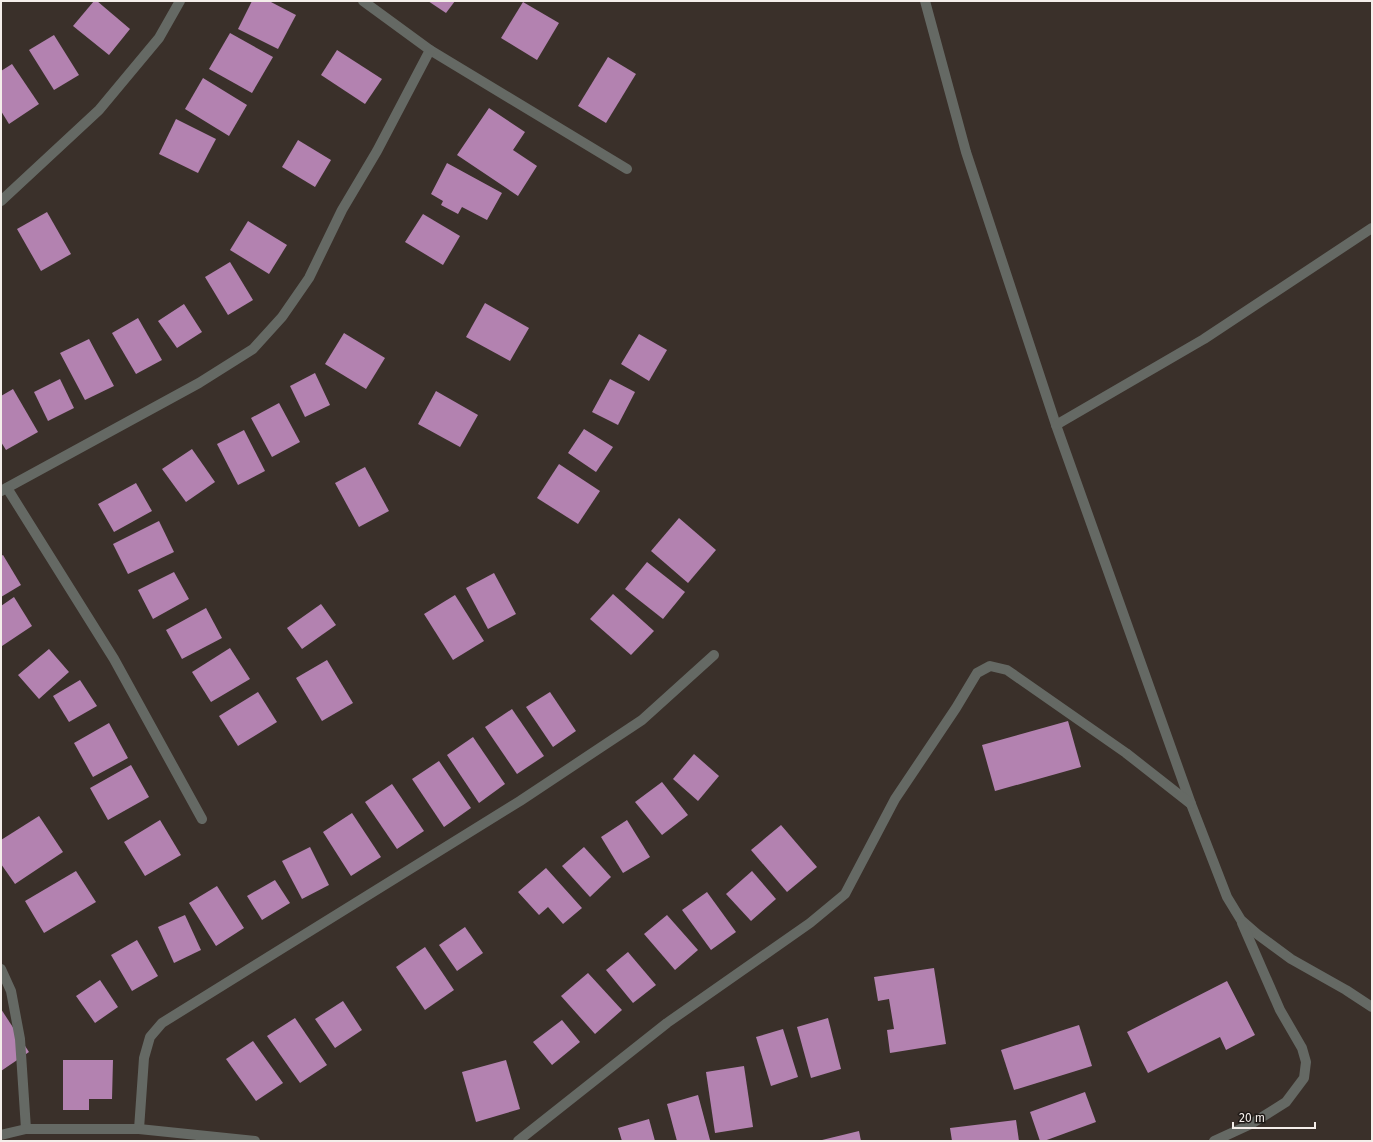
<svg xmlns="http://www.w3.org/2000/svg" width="1373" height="1142" font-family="'Fira Sans',sans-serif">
  <rect width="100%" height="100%" fill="#3a302a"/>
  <g fill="#b382b0">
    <path d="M94,1H97L130,29L109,55L73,26Z"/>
    <path d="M252,1H269L296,15L278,49L238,29Z"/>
    <path d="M428,1H455L446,13Z"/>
    <path d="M523,2L559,23L537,60L501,38Z"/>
    <path d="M230,33L273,57L252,93L209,69Z"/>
    <path d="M54,35L79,75L54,90L29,50Z"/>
    <path d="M337,50L382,79L365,104L321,75Z"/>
    <path d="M608,57L636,74L606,123L578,106Z"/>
    <path d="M12,64L39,104L9,124L1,111V71Z"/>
    <path d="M203,78L247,105L229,136L185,109Z"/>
    <path d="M489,108L525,132L513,150L537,166L518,196L457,155Z"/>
    <path d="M176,119L216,139L198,173L159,154Z"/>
    <path d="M298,140L331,160L315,187L282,167Z"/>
    <path d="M447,163L502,193L487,220L462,207L458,214L441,205L443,201L431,194Z"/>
    <path d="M47,212L71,254L41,271L17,229Z"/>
    <path d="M423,214L460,236L443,265L405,242Z"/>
    <path d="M248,221L287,245L269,274L230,250Z"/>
    <path d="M230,262L253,300L228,315L205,277Z"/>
    <path d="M485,303L529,328L510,361L466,337Z"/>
    <path d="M184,304L202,332L177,348L158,321Z"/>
    <path d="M138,318L162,360L136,374L112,333Z"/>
    <path d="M344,333L385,358L366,389L325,364Z"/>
    <path d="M639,334L667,350L649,381L621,364Z"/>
    <path d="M89,339L114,386L85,400L60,353Z"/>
    <path d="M315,373L330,405L305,417L290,386Z"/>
    <path d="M60,379L74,408L48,421L34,392Z"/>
    <path d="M610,379L635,392L618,425L592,412Z"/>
    <path d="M13,389L38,432L6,450L1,442V396Z"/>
    <path d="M436,391L478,415L460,447L418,424Z"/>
    <path d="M279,403L300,442L272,457L251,418Z"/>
    <path d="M584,429L613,447L596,472L568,453Z"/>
    <path d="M244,430L265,471L238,485L217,444Z"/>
    <path d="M192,449L215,482L186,502L162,469Z"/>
    <path d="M559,464L600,491L578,524L537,498Z"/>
    <path d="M365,467L389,511L359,527L335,483Z"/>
    <path d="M136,483L152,511L114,532L98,504Z"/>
    <path d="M679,518L716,550L688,583L651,551Z"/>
    <path d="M159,521L174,552L128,574L113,544Z"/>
    <path d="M3,555L21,585L1,597V556Z"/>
    <path d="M647,562L685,592L663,619L625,589Z"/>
    <path d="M174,572L189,599L153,619L138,590Z"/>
    <path d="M494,573L516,614L488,629L466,588Z"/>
    <path d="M613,594L654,631L631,655L590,619Z"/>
    <path d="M455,595L484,641L453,660L424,614Z"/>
    <path d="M14,597L32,626L2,646L1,606Z"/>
    <path d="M321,604L336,625L302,649L287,628Z"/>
    <path d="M206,608L222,638L182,659L166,630Z"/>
    <path d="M230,648L250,679L211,702L192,672Z"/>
    <path d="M49,649L69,672L39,699L18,675Z"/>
    <path d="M327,660L353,703L322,721L296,678Z"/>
    <path d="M80,680L97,706L69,722L53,696Z"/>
    <path d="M258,692L277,722L238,746L219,716Z"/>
    <path d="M550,692L576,731L553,747L526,707Z"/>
    <path d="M512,709L544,756L517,774L485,727Z"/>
    <path d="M1068,721L1081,767L995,791L982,745Z"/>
    <path d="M109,723L128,758L93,777L74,743Z"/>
    <path d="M473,737L505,784L479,803L447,755Z"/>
    <path d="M694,754L719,776L698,801L673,779Z"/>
    <path d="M439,761L471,808L444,827L412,779Z"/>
    <path d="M131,765L149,797L108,820L90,788Z"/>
    <path d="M662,782L688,815L662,835L635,802Z"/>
    <path d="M392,784L424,831L397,849L365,802Z"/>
    <path d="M352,813L381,857L351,876L323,832Z"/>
    <path d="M39,816L63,852L15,884L1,864V840Z"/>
    <path d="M160,820L181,855L145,876L124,842Z"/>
    <path d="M627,820L650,857L623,873L601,837Z"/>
    <path d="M781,825L817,867L787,892L751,850Z"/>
    <path d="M310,847L329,885L302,899L282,861Z"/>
    <path d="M584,847L611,877L590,897L562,866Z"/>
    <path d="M546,868L582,908L563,924L548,907L539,915L518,892Z"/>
    <path d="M76,871L96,902L44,933L25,901Z"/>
    <path d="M752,871L776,899L751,921L726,894Z"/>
    <path d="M275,880L290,903L262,920L247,896Z"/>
    <path d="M217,886L244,928L216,946L189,903Z"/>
    <path d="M707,892L736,932L711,950L682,910Z"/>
    <path d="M185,915L201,950L174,963L158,927Z"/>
    <path d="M667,915L698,950L675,970L644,934Z"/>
    <path d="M465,927L483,953L457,971L439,945Z"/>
    <path d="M137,940L158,976L132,991L111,955Z"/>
    <path d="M425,947L454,990L425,1010L396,967Z"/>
    <path d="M628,952L656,985L633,1003L606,970Z"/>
    <path d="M934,968L946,1044L890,1053L887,1030L894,1029L889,999L878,1001L874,977Z"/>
    <path d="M588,973L622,1010L595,1034L561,996Z"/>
    <path d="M100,980L118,1007L95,1023L76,996Z"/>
    <path d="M1227,981L1255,1035L1226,1050L1220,1037L1148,1073L1127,1032Z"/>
    <path d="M343,1001L362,1030L335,1048L315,1019Z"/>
    <path d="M1,1009L29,1052L1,1071Z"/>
    <path d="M295,1018L327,1065L300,1083L267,1036Z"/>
    <path d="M828,1018L841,1069L811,1078L797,1027Z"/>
    <path d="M562,1020L580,1042L552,1065L533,1042Z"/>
    <path d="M1079,1025L1092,1066L1014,1090L1001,1050Z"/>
    <path d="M783,1029L798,1077L771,1086L756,1037Z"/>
    <path d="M253,1041L283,1083L256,1101L226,1059Z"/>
    <path d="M63,1060H113L112,1099H89V1110H63Z"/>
    <path d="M506,1060L520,1109L476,1122L462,1072Z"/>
    <path d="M744,1066L753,1127L715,1133L706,1072Z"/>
    <path d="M1085,1092L1096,1122L1044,1141H1040L1030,1112Z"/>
    <path d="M698,1095L710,1140L677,1141L667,1104Z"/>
    <path d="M649,1119L655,1141H622L618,1128Z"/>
    <path d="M1016,1120L1019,1141H952L950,1128Z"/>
    <path d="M859,1131L861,1141H822V1140Z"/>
  </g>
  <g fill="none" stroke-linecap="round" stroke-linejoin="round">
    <g stroke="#656964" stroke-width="10">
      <path d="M925,1L966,152L1056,425L1191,804L1227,897L1241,920L1257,934L1291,959L1346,990L1372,1007"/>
      <path d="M430,50L627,169"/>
      <path d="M1,201L99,110L159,38L180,1"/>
      <path d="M1056,425L1204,339L1372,228"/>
      <path d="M7,488L114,659L202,819"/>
      <path d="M1,491L199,383L253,349L282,317L309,278L342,210L377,151L430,50L363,1"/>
      <path d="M1,969L11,991L20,1039L26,1129"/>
      <path d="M139,1129L144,1058L150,1037L162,1023L520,801L642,720L714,655"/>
      <path d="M1,1135L26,1129H139L255,1141"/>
      <path d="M518,1141L667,1023L810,923L845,894L895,799L956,708L977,673L990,666L1007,670L1126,753L1191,804"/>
      <path d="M1214,1141L1251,1124L1286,1102L1304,1078L1306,1062L1302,1048L1280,1010L1242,923"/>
    </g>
  </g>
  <rect width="1373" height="1142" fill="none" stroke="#f4eeea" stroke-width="4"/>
  <path d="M1233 1122v6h82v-6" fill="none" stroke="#f4eeea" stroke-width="2"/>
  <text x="1239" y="1122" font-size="12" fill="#f4eeea" stroke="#1e1916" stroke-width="3" paint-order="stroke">20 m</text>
</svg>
